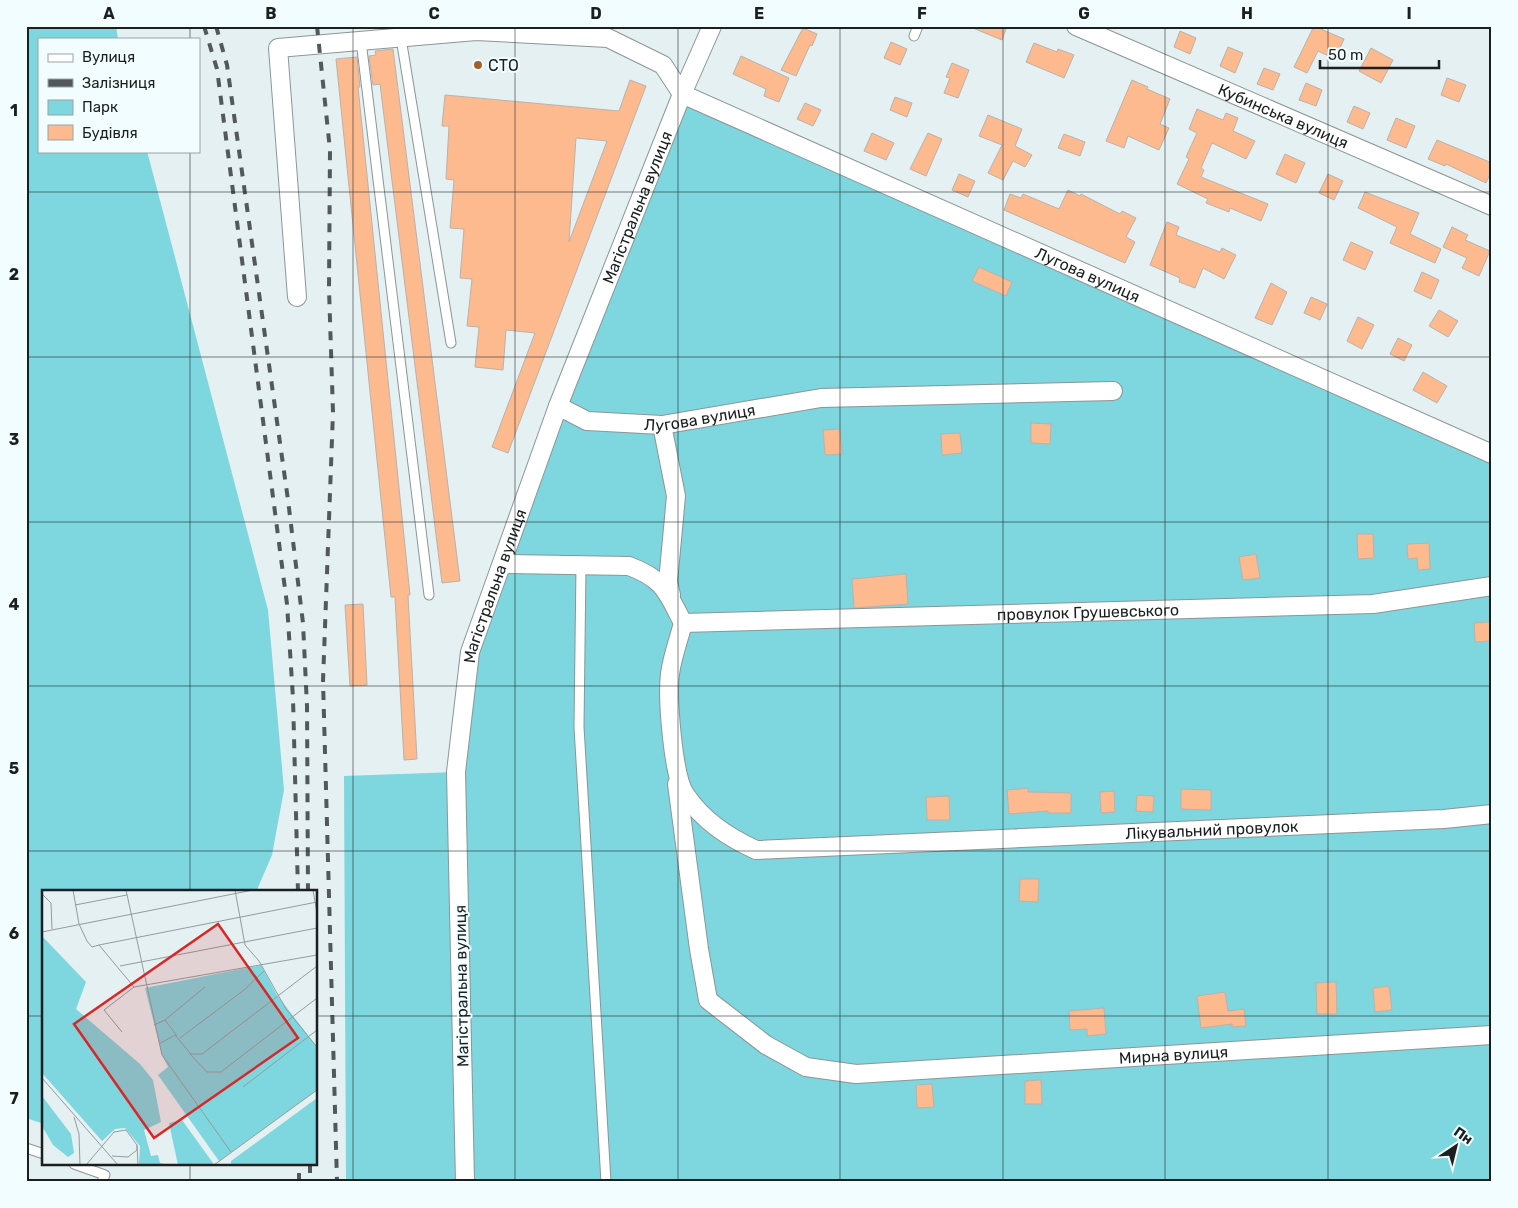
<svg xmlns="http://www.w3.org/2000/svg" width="1518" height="1208" font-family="Rubik,sans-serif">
  <rect width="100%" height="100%" fill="#e4f0f1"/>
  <g fill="#7ed6de">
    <path d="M26,26H116L118,39H39V151H147L268,610L284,790L272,855L256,892H44V1124L26,1118Z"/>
    <path d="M682,94L1492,454V1182H346L344,776L456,772L470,652Z"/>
  </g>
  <g fill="#fcba8e" stroke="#bab2ac" fill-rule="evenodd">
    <path d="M968,26H1007L1002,40Z"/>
    <path d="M1314,26L1344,39L1335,59L1318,51L1307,73L1294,67Z"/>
    <path d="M803,28L817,34L812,46L810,45L796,76L781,70Z"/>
    <path d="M1180,31L1196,38L1190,54L1174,47Z"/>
    <path d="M891,42L907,49L900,65L884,58Z"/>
    <path d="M1034,43L1057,52L1058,49L1074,55L1064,78L1026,62Z"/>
    <path d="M1228,47L1243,53L1235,73L1220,66Z"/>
    <path d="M1371,48L1393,60L1381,83L1359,71Z"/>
    <path d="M393,49L460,581L442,583L380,84L373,85L369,56L376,55L375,51Z"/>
    <path d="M741,56L789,78L779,102L764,96L766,89L733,74Z"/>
    <path d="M357,57L360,87H358L410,595H408L417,759L404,760L395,597H391L336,59Z"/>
    <path d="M952,63L969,70L958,98L944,93L950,78L946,77Z"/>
    <path d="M1264,68L1280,74L1273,90L1257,84Z"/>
    <path d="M1447,78L1466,85L1459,102L1441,95Z"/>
    <path d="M630,80L646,86L508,453L492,447L535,333L506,330L503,370L475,367L479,327L467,326L472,279L460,278L464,229L450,228L454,180L446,179L449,126H442L445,95L619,111ZM576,138L607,141L569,242Z"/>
    <path d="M1132,80L1148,87L1147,89L1170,99L1160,124L1169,128L1159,150L1128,136L1124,148L1106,141Z"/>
    <path d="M1306,83L1322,90L1316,106L1299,100Z"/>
    <path d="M895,97L912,103L907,117L890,110Z"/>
    <path d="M805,103L821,110L813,126L797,119Z"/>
    <path d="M1354,106L1370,113L1363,129L1347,122Z"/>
    <path d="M1197,109L1223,120L1226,113L1238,118L1233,131L1255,141L1246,159L1212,143L1201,168L1204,170L1201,177L1268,204L1261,221L1230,208L1229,212L1206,203L1208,199L1177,184L1189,159L1186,157L1197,133L1189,129Z"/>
    <path d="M988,115L1022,129L1015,146L1032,155L1025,167L1013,161L1003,180L988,173L1002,145L979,136Z"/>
    <path d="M1396,118L1415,126L1406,148L1387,140Z"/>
    <path d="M872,133L894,143L886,160L864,151Z"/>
    <path d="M928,133L942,139L926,176L910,169Z"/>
    <path d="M1064,134L1085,142L1080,156L1058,148Z"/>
    <path d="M1437,140L1492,163V170L1486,183L1446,164L1445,166L1428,159Z"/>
    <path d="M1285,154L1305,163L1296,183L1276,174Z"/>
    <path d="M959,174L975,181L968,197L952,190Z"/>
    <path d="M1328,174L1343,181L1334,200L1319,193Z"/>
    <path d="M1068,190L1080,196L1081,194L1120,214L1122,211L1136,218L1126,237L1135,242L1125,263L1004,210L1010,194L1021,198L1023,194L1059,209Z"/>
    <path d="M1365,192L1419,213L1410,234L1441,249L1435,263L1390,243L1397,227L1358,208Z"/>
    <path d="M1167,222L1179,227L1176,235L1220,252L1222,248L1236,255L1224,279L1203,268L1195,288L1179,282L1180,278L1150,265Z"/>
    <path d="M1452,227L1468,235L1465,240L1490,251L1479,276L1462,268L1467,258L1443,247Z"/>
    <path d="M1351,242L1373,252L1365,270L1343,260Z"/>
    <path d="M979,267L1012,282L1006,296L972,281Z"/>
    <path d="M1422,272L1439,280L1431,299L1414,291Z"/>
    <path d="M1271,283L1287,292L1272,325L1255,318Z"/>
    <path d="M1311,297L1327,304L1320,320L1304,313Z"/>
    <path d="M1439,310L1458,321L1448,337L1429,326Z"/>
    <path d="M1358,317L1374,325L1362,349L1347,341Z"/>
    <path d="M1398,338L1412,345L1404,361L1390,354Z"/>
    <path d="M1423,372L1447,386L1437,403L1413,390Z"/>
    <path d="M1031,423L1051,424L1050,444L1031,443Z"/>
    <path d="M840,429L842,454L825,455L823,430Z"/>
    <path d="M960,433L962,453L942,455L941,434Z"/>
    <path d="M1357,534H1373L1374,558L1358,559Z"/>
    <path d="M1429,543L1430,569L1418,570L1417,558L1408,559L1407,544Z"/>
    <path d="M1256,554L1260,578L1243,580L1239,557Z"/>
    <path d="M906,574L908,604L854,608L852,579Z"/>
    <path d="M363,604L367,685L350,686L345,605Z"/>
    <path d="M1490,622L1491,641L1475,642L1474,623Z"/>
    <path d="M1028,788V792L1071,793V813H1048V811L1009,814L1007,790Z"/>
    <path d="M1181,789L1211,790V810L1181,809Z"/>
    <path d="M1114,791L1115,812L1101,813L1100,792Z"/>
    <path d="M1137,795L1154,796L1153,812L1136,811Z"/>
    <path d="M949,796L950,820H927L926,797Z"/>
    <path d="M1020,879H1039L1038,902L1019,901Z"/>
    <path d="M1336,982L1337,1014H1317L1316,983Z"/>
    <path d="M1389,986L1392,1010L1375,1012L1373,988Z"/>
    <path d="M1225,992L1228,1011L1244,1009L1246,1026L1232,1027V1024L1201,1028L1197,996Z"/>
    <path d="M1104,1008L1106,1034L1087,1036V1029L1070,1030L1069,1011Z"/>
    <path d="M1041,1080L1042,1104H1025V1081Z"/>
    <path d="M932,1084L934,1107L917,1108L916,1085Z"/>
  </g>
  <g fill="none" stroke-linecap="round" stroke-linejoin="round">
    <defs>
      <g id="lane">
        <path d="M399,26L451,343"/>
        <path d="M914,36L918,26"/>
        <path d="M361,41L429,595"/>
        <path d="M581,565L579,727L606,1182"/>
        <path d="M26,1148L44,1154"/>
        <path d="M74,1164L105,1175L102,1182"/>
      </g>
      <g id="street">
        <path id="s1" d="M1076,26L1492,206"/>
        <path id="s2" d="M682,94L1492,454"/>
        <path d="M297,297L278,48L476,31L608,38L663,65L682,94"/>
        <path id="s3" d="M558,406L587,421L662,425L821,398L1113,391"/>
        <path d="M662,425L676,496L668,582L671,595"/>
        <path id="s4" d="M502,564L629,566C664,579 667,592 683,623C679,639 672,657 670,674C667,698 673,776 685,794C703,821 728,837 756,850L1444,819L1492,814"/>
        <path id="s5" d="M683,623L1373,604L1492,586"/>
        <path id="s6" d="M677,784L699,949L708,1000L766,1045L806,1067L856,1074L1492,1035"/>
        <path id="s7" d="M465,1182L456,772L470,652L558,406L682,94L712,26"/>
      </g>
    </defs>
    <use href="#lane" stroke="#8b9698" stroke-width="11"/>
    <use href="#street" stroke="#8b9698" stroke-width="20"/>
    <use href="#lane" stroke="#fff" stroke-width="9"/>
    <use href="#street" stroke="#fff" stroke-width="18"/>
    <g stroke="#53595a" stroke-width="4" stroke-dasharray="9 9" stroke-linecap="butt">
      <path d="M204,26L217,69L287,604L293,698L298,892"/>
      <path d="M216,26L227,65L288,500L303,623L307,706L308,892"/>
      <path d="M317,26L330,150L329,289L333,412L323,681L337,1182"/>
      <path d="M310,1164V1182"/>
      <path d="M299,1182V1164"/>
    </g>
  </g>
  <path fill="none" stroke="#1b1f20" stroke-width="1" stroke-opacity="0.55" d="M190,26V39M353,26V1182M515,26V1182M678,26V1182M840,26V1182M1003,26V1182M1165,26V1182M1328,26V1182M190,151V892M26,192H1492M26,357H1492M26,522H1492M26,686H1492M26,851H1492M26,1016H44M316,1016H1492M190,1164V1182"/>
  <circle fill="#a3602f" stroke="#f1fdff" stroke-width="2" cx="478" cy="65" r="5"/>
  <g text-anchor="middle" stroke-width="4" stroke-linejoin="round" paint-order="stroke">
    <g font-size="16" fill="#1b1f20" stroke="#f1fdff" text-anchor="start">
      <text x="488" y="71">СТО</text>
    </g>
    <g font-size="16" fill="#1b1f20" stroke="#f1fdff">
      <text dy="6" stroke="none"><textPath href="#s1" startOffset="226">Кубинська вулиця</textPath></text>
      <text dy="6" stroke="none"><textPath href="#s7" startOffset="1006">Магістральна вулиця</textPath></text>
      <text dy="6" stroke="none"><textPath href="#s2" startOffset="444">Лугова вулиця</textPath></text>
      <text dy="6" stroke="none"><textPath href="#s3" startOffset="146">Лугова вулиця</textPath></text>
      <text dy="6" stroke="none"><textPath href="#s7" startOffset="601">Магістральна вулиця</textPath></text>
      <text dy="6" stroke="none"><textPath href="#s5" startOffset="405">провулок Грушевського</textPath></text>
      <text dy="6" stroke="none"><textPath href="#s4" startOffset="931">Лікувальний провулок</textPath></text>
      <text transform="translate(461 986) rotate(-91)" y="6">Магістральна вулиця</text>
      <text dy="6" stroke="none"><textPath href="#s6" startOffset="706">Мирна вулиця</textPath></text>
    </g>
  </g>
  <g transform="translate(42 890)">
    <rect width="275" height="275" fill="#e4f0f1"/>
    <path d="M0,46L44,92L34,119L98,174L111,190L119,232L102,240L109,266L116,265L118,273L126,275H97L98,256L83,238L73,239L60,251L0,183ZM219,75L235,105L275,157V200L177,271L116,185L126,177L120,165L103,98ZM0,206L29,244L32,263L26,267L11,255L0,236ZM275,208V275H189V271ZM140,230L171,273L170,275H136L127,233Z" fill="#7ed6de"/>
    <path fill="none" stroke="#949c9d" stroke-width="1" d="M31,0L37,34L45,51L50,57L57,55L92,97M84,0L120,165L189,262M193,0L203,55L217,71L244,119L275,157M271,0L275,23M0,4L9,13L10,39M33,15L85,5M0,42L211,0M57,55L275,12M78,76L275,38M123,130L135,146M112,135L123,130L163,97M80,142L62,120L92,97L275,65M138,148L202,100L222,81M117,154L133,145L149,164H160L275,76M148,164L165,182H179L275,108M0,188L76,275M201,197L275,140M32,227L37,244L38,275M95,255L96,275M44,275L72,242L84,240L95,255V260L86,267L70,266M172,275L275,200"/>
    <path fill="#d62828" fill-opacity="0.15" stroke="#d62828" stroke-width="2.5" d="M176,34L256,148L112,248L32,134Z"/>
    <rect width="275" height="275" fill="none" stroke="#1b1f20" stroke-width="2.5"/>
  </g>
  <rect width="1518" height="1208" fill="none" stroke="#f1fdff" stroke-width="55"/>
  <rect x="38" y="38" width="162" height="115" fill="#f1fdff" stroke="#9ba4a6"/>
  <rect x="48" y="54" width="25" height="8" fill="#ffffff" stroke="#9ba4a6"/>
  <text x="82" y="62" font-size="15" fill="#1b1f20">Вулиця</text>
  <rect x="48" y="79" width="25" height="8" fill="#53595a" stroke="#9ba4a6"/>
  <text x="82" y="88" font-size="15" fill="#1b1f20">Залізниця</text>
  <rect x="48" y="100" width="25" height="15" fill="#7ed6de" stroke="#9ba4a6"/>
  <text x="82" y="112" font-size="15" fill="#1b1f20">Парк</text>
  <rect x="48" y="125" width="25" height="15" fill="#fcba8e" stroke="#9ba4a6"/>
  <text x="82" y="138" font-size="15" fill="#1b1f20">Будівля</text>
  <g transform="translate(1456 1146) rotate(35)" stroke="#f1fdff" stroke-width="4" paint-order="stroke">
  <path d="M0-4L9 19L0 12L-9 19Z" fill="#1b1f20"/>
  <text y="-8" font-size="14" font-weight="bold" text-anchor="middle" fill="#1b1f20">Пн</text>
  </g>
  <path d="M1320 60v8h119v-8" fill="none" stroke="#1b1f20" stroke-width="2.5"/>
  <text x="1328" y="60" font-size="15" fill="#1b1f20" stroke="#f1fdff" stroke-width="4" paint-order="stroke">50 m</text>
  <rect x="28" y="28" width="1462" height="1152" fill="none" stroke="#1b1f20" stroke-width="2"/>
  <g font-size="16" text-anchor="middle" font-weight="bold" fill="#1b1f20">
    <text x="109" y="19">A</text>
    <text x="271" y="19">B</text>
    <text x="434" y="19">C</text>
    <text x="596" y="19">D</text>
    <text x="759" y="19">E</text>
    <text x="922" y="19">F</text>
    <text x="1084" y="19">G</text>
    <text x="1247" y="19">H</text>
    <text x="1409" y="19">I</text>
    <text x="14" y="116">1</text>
    <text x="14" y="280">2</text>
    <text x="14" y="445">3</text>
    <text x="14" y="610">4</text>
    <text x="14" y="774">5</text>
    <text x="14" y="939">6</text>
    <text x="14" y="1104">7</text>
  </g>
</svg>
